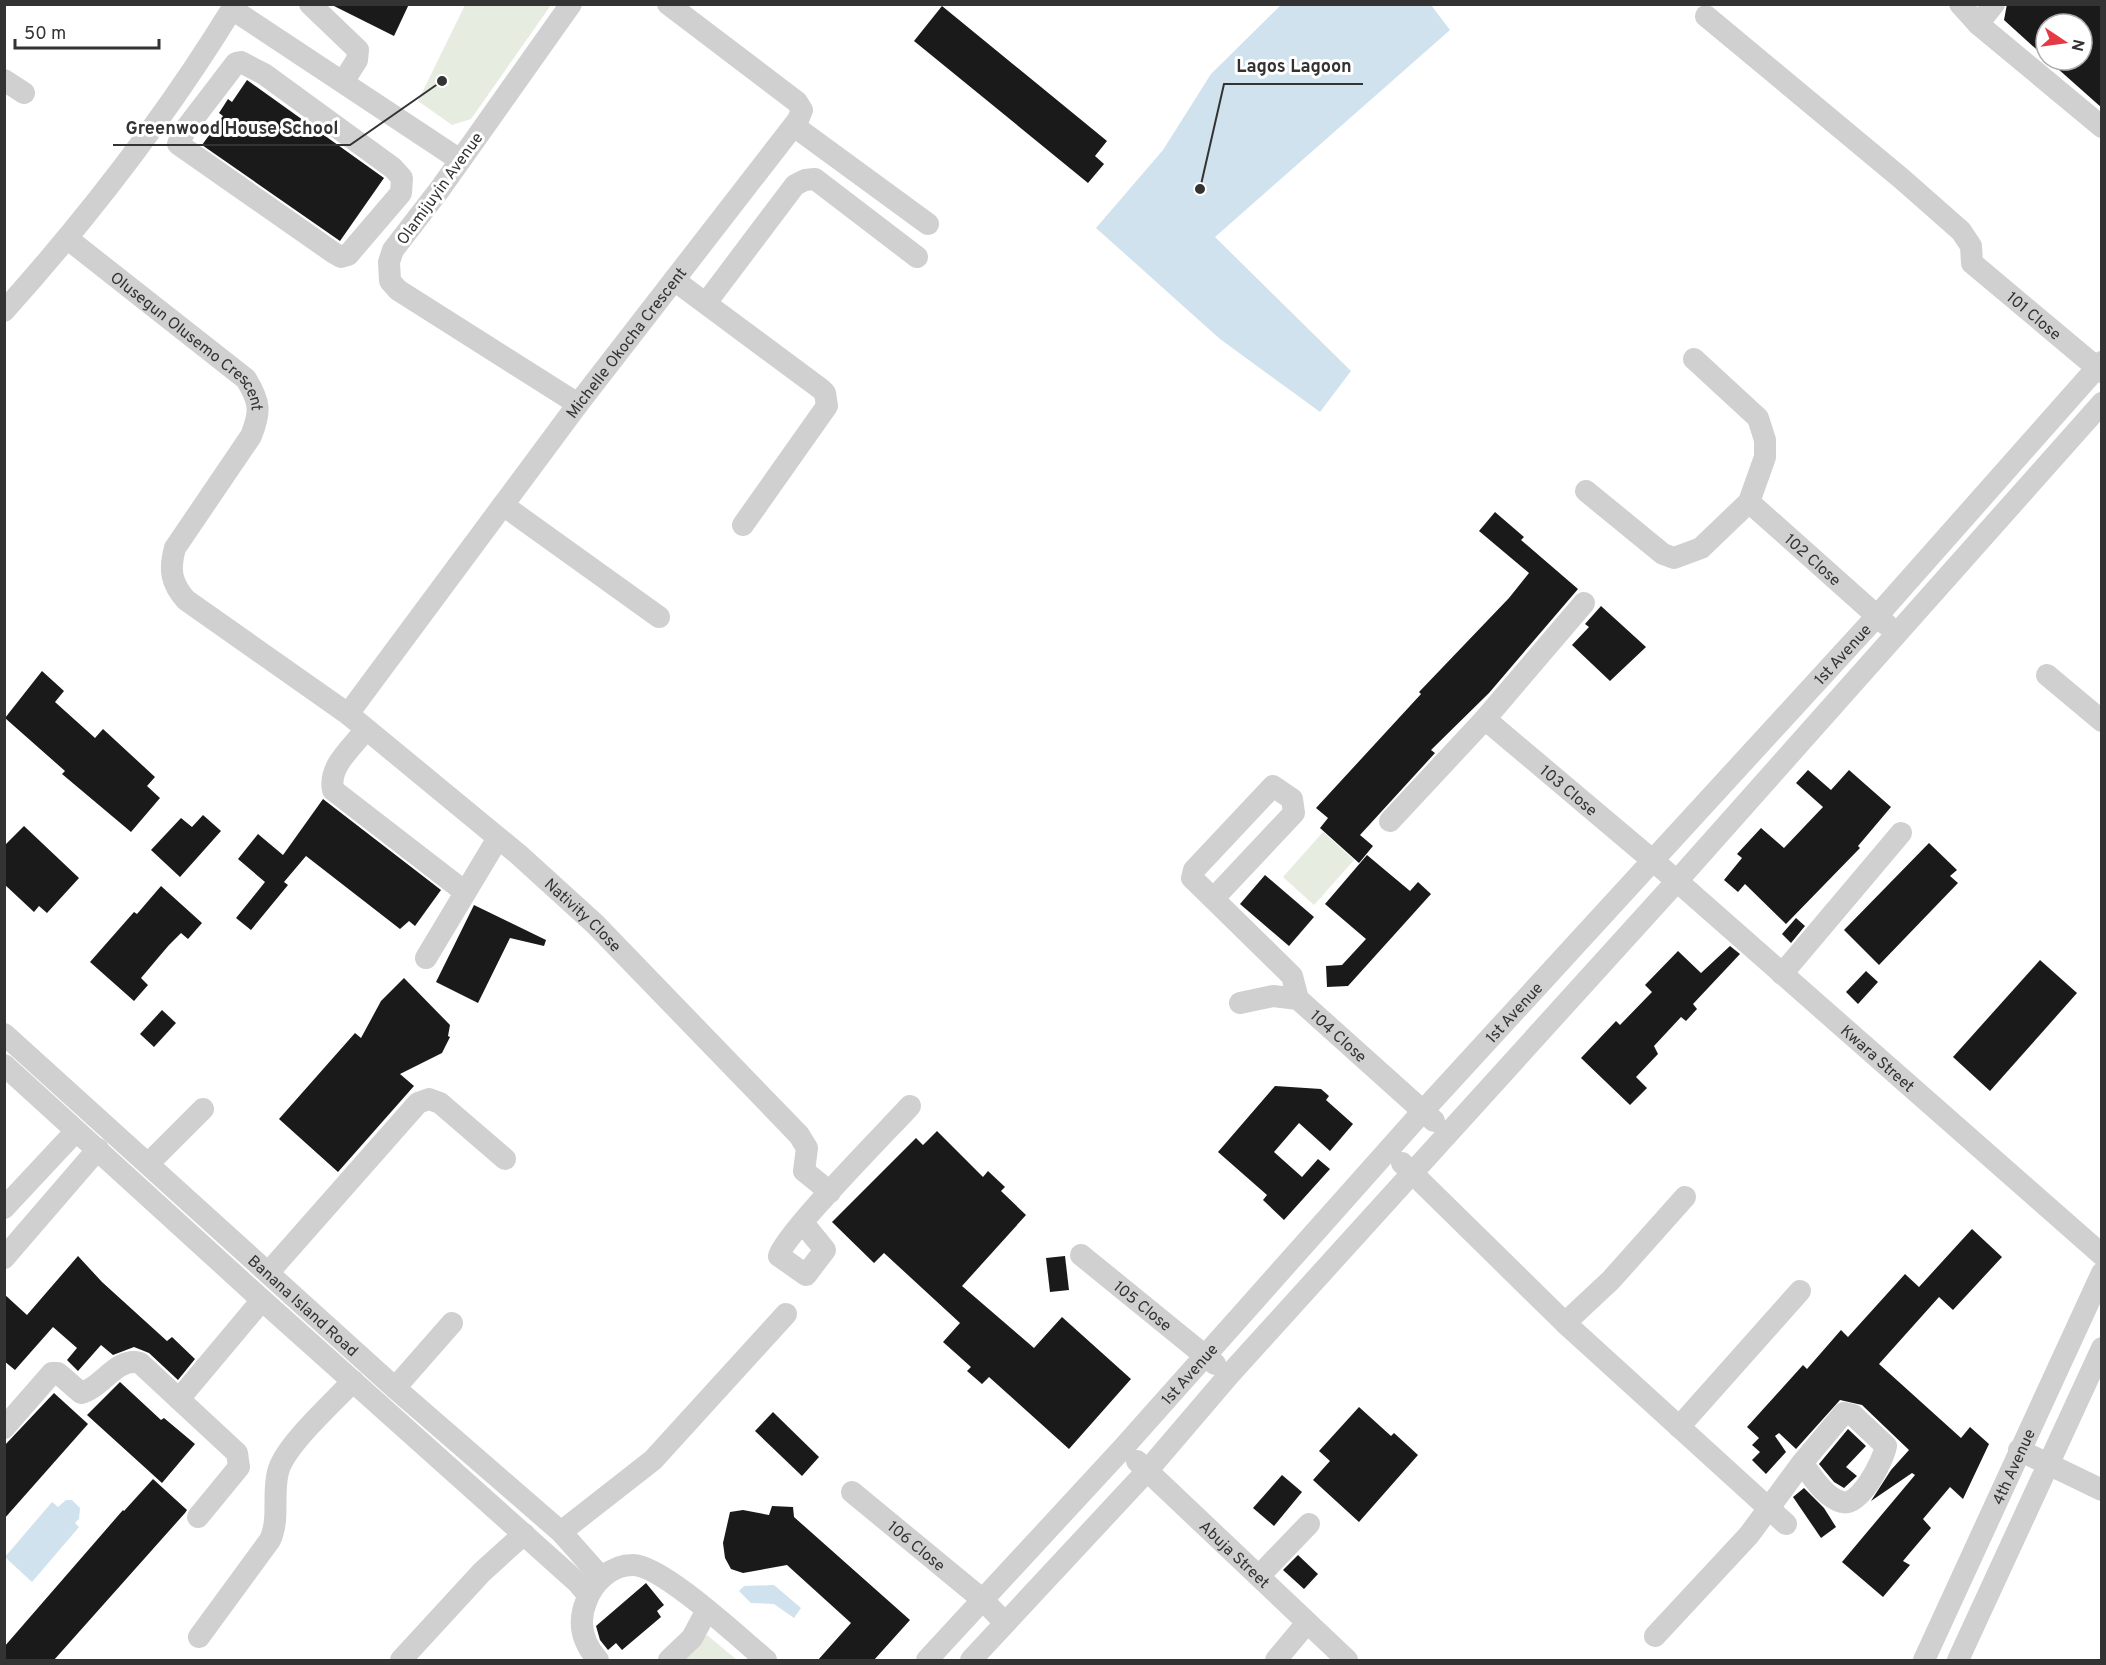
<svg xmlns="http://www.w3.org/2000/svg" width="2106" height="1665" font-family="Overpass,sans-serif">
  <rect width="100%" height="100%" fill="#fff"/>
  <g fill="#e6ecdf">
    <path d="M465,5H551L471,119L452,125L418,101Z"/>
    <path d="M1323,832L1354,860L1314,905L1283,877Z"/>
    <path d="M707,1635L737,1660H677Z"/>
  </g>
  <g fill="#cfe2ee">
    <path d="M1282,4L1431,5L1450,30L1215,237L1351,371L1320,412L1220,339L1096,228L1163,150L1211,74Z"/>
    <path d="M66,1500H72L80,1508L79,1519L75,1523L79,1527L32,1582L5,1557L52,1502L58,1507Z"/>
    <path d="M774,1585L801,1608L794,1618L774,1604L751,1603L739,1591L744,1586Z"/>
  </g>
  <g fill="#1a1a1a">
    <path d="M330,4H409L394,36Z"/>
    <path d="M2007,4H2102V108L2048,60H2082V24H2046V58L2004,20Z"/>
    <path d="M942,6L1107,141L1095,156L1104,164L1088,183L914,41Z"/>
    <path d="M247,80L384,178L340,241L202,145L223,116L219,113L228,99L232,102Z"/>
    <path d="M1495,512L1524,537L1521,540L1578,589L1489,693L1431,750L1435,753L1360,835L1373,846L1359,863L1320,828L1328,818L1316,808L1421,694L1419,692L1509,598L1529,573L1479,531Z"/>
    <path d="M1601,606L1646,647L1610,681L1572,645L1589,627L1585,624Z"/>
    <path d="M42,671L64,691L55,702L95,738L103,729L155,777L147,786L160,798L131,832L62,774L65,771L5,718Z"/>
    <path d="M1808,770L1831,790L1849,770L1891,807L1858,846L1860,848L1786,924L1745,884L1738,892L1724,880L1742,858L1737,854L1761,828L1784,848L1823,807L1796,783Z"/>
    <path d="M323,799L441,890L415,926L409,921L400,929L306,856L284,882L288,885L251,930L236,918L265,882L238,859L258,834L283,855Z"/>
    <path d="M203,815L221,831L180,877L151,850L181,818L192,827Z"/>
    <path d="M24,826L79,878L47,913L39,906L34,912L4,884V846Z"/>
    <path d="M1929,843L1957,870L1950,876L1958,883L1879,965L1844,930Z"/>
    <path d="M1367,855L1410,891L1418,882L1431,894L1348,986L1327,987L1326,966L1342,965L1366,939L1325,904Z"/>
    <path d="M1265,875L1314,917L1289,946L1240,904Z"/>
    <path d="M161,886L202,923L188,939L181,933L169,945L141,978L148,985L134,1001L90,962L134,912L137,914Z"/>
    <path d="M474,905L546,940L544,946L510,938L478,1003L436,982Z"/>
    <path d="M1796,918L1805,926L1791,943L1782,934Z"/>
    <path d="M1730,946L1740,954L1693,1004L1697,1009L1686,1021L1681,1017L1654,1046L1658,1054L1636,1077L1647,1088L1630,1105L1581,1058L1616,1021L1620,1025L1652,992L1645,985L1678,951L1701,973Z"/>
    <path d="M2040,960L2077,993L1990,1091L1953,1057Z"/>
    <path d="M1866,971L1878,982L1858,1004L1846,992Z"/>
    <path d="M404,978L450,1025L448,1036L450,1037L442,1053L400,1074L414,1086L338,1172L279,1119L355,1033L361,1038L381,1001Z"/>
    <path d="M162,1010L176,1023L154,1047L140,1034Z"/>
    <path d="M1275,1086L1321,1089L1329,1096L1326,1100L1353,1124L1330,1151L1299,1123L1274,1152L1302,1177L1318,1159L1330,1169L1284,1220L1263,1200L1267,1195L1218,1152Z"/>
    <path d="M937,1131L983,1177L988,1171L1005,1187L1001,1191L1026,1215L962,1286L1034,1348L1062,1317L1131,1379L1069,1449L989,1377L982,1384L967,1371L971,1367L943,1342L960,1323L884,1253L874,1263L832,1222L916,1138L923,1145Z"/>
    <path d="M1972,1229L2002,1257L1953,1310L1939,1297L1879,1364L1961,1438L1970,1427L1989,1444L1963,1499L1950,1487L1923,1519L1931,1528L1903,1561L1910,1565L1883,1597L1842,1562L1915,1475L1912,1473L1871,1501L1891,1470L1909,1450L1862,1405L1840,1400L1796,1449L1779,1433L1775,1436L1786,1452L1766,1474L1752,1460L1760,1452L1752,1445L1759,1438L1747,1427L1803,1365L1807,1369L1841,1330L1848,1337L1905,1274L1919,1287Z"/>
    <path d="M78,1256L102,1282L167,1341L172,1337L195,1359L178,1380L149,1353L134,1347L113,1355L101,1345L78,1371L67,1360L77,1348L53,1327L15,1370L4,1361V1294L27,1315Z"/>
    <path d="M1065,1256L1069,1290L1050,1292L1046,1258Z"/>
    <path d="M120,1382L161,1420L164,1418L195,1444L162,1483L87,1415Z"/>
    <path d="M54,1393L88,1424L4,1519V1446Z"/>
    <path d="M1359,1407L1391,1436L1394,1433L1418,1455L1359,1522L1313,1480L1330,1461L1319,1451Z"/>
    <path d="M773,1412L819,1457L802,1476L755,1431Z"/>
    <path d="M1848,1429L1866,1446L1846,1467L1857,1476L1844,1488L1834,1482L1819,1464Z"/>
    <path d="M1282,1475L1302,1492L1274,1526L1253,1508Z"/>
    <path d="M153,1479L187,1510L185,1513L54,1660H4V1647L123,1510L124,1511Z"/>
    <path d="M1804,1488L1824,1508L1836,1527L1821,1538L1793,1497Z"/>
    <path d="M772,1506L793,1507L794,1517L910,1620L874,1660H818L851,1623L787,1565L743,1573L731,1569L725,1558L723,1543L730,1512L743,1510L769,1515Z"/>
    <path d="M1298,1555L1318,1574L1304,1589L1283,1570Z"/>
    <path d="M646,1583L664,1605L657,1611L661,1617L622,1650L616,1643L608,1650L600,1640L596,1626Z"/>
  </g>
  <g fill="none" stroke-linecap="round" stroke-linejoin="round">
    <g stroke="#d0d0d0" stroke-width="22">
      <path d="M310,4L358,50L357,60L343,82"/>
      <path d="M571,4L440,189L393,250L389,262L390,281L398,290L578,404"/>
      <path d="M1960,4L1978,24"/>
      <path d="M1994,4L1978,24L2102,127"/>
      <path d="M232,9L460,160"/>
      <path id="s1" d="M1706,16L1902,179L1961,231L1971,246L1972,263L2102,372"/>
      <path d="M241,62L264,74L393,168L402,178L401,193L348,255L341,257L334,253L178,144L187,127L236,63Z"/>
      <path d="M4,80L24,93"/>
      <path d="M794,126L928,224"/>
      <path id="s2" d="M68,239L246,379C260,402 261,411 251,436L175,548C169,570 171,583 186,600L348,714L518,854L595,924L799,1135L807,1148L804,1171L830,1192"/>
      <path d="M674,280L821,389L825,393L827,406L743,525"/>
      <path d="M706,303L795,185L805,180L815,179L917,257"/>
      <path d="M4,311C90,215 168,114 235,4"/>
      <path d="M1586,491L1663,554L1674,558L1701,548L1749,502L1765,457V440L1758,418L1694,359"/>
      <path id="s3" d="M1749,502L1887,625"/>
      <path d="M503,505L659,617"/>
      <path d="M2047,675L2102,721"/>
      <path id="s4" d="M348,714L578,404L798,120L802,110L797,102L668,4"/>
      <path id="s5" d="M1485,719L1677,881L2102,1255"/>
      <path d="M366,729C352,748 328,766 333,790L465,892"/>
      <path d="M1390,821L1485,719L1584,603"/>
      <path d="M1214,898L1294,813L1292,799L1273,786L1194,870L1192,878L1292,976L1298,999"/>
      <path d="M426,958L498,838"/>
      <path d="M1782,974L1901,833"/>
      <path id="s6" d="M1240,1003L1273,996L1298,999L1434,1121"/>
      <path id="s7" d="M4,1034L395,1388L561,1532L601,1577"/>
      <path d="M4,1065L262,1300L577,1582L588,1595"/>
      <path d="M1402,1163L1565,1323L1786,1524"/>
      <path d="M148,1164L203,1109"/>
      <path d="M4,1208L76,1131"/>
      <path d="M803,1223L825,1250L806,1275L779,1256C782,1237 890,1128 910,1106"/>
      <path id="s8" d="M1081,1255L1215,1364"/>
      <path d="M4,1258L98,1149"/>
      <path d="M268,1273L418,1103L429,1099L440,1103L505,1159"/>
      <path d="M1565,1323L1611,1280L1685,1197"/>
      <path d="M395,1388L452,1323"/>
      <path d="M179,1399L262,1300"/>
      <path d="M1679,1427L1800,1291"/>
      <path d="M4,1428L52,1373H58L81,1393C102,1388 117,1356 140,1363L237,1453L239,1467L198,1517"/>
      <path d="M2019,1450L2102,1490"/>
      <path id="s9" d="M1137,1461L1347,1660"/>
      <path id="s10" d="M852,1492L983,1600L1005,1623"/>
      <path d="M561,1532L653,1460L786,1314"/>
      <path d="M1259,1576L1309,1524"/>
      <path d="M1655,1636L1749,1535L1802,1463C1812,1476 1825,1498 1842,1502C1860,1507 1883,1461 1886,1446L1853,1415L1844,1413L1802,1463"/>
      <path d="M199,1637L270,1540C280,1518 272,1496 278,1472C284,1446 334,1402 353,1381"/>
      <path d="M401,1660L482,1572L524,1534"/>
      <path d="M598,1660C583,1643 577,1624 586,1602C593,1582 611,1565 633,1565C662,1565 742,1640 766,1660"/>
      <path d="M669,1660L692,1638L707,1610"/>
      <path id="s11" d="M927,1660L1123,1448L1423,1111L1877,616L2102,362"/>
      <path d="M971,1660L1147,1471L1229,1375L1677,881L2102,403"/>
      <path d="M1276,1660L1306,1624"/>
      <path id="s12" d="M1924,1660L2102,1273"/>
      <path d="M1958,1660L2102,1348"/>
    </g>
  </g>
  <g text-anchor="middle" stroke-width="6" stroke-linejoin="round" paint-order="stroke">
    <g font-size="16" fill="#333" stroke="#fff">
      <text transform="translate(439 188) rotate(-54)" y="6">Olamijuyin Avenue</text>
      <text dy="6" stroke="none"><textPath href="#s1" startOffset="450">101 Close</textPath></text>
      <text dy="6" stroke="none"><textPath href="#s4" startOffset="464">Michelle Okocha Crescent</textPath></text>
      <text dy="6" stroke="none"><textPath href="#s2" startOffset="159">Olusegun Olusemo Crescent</textPath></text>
      <text dy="6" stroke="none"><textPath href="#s3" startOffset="86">102 Close</textPath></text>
      <text dy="6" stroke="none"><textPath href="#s11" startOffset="1360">1st Avenue</textPath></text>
      <text dy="6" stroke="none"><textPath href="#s5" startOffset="110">103 Close</textPath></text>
      <text dy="6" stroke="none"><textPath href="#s2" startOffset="986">Nativity Close</textPath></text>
      <text dy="6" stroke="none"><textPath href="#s11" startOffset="874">1st Avenue</textPath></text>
      <text dy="6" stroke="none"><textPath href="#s6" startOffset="114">104 Close</textPath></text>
      <text dy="6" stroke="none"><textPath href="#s5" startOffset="519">Kwara Street</textPath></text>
      <text dy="6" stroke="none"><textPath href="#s7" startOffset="404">Banana Island Road</textPath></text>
      <text dy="6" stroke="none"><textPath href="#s8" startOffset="80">105 Close</textPath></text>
      <text dy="6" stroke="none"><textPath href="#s11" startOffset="388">1st Avenue</textPath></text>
      <text dy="6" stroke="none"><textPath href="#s12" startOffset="213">4th Avenue</textPath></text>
      <text dy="6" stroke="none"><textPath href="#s10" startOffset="84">106 Close</textPath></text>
      <text dy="6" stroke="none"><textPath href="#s9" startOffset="135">Abuja Street</textPath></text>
    </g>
  </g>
  <path fill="none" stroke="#333" stroke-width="2" d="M1200 189L1224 84H1363M442 81L350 145H113"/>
  <g fill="#333" stroke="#fff" stroke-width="2">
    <circle cx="1200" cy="189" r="6"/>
    <circle cx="442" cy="81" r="6"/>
  </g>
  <g font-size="18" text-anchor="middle" font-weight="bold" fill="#333" stroke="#fff" stroke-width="6" stroke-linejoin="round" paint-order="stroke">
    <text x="1294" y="72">Lagos Lagoon</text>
    <text x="232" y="134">Greenwood House School</text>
  </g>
  <rect width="2106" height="1665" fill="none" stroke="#333333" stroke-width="12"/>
  <g transform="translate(2064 42) rotate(103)"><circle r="28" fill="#ffffff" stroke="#adadad" stroke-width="1.5"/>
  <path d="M0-4.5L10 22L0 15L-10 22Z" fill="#e63946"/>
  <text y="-9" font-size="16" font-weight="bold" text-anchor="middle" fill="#333333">N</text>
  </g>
  <path d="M15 39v9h144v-9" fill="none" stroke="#333333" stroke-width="3"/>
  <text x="24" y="39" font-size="18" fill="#333333" stroke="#ffffff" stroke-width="4.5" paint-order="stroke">50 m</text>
</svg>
